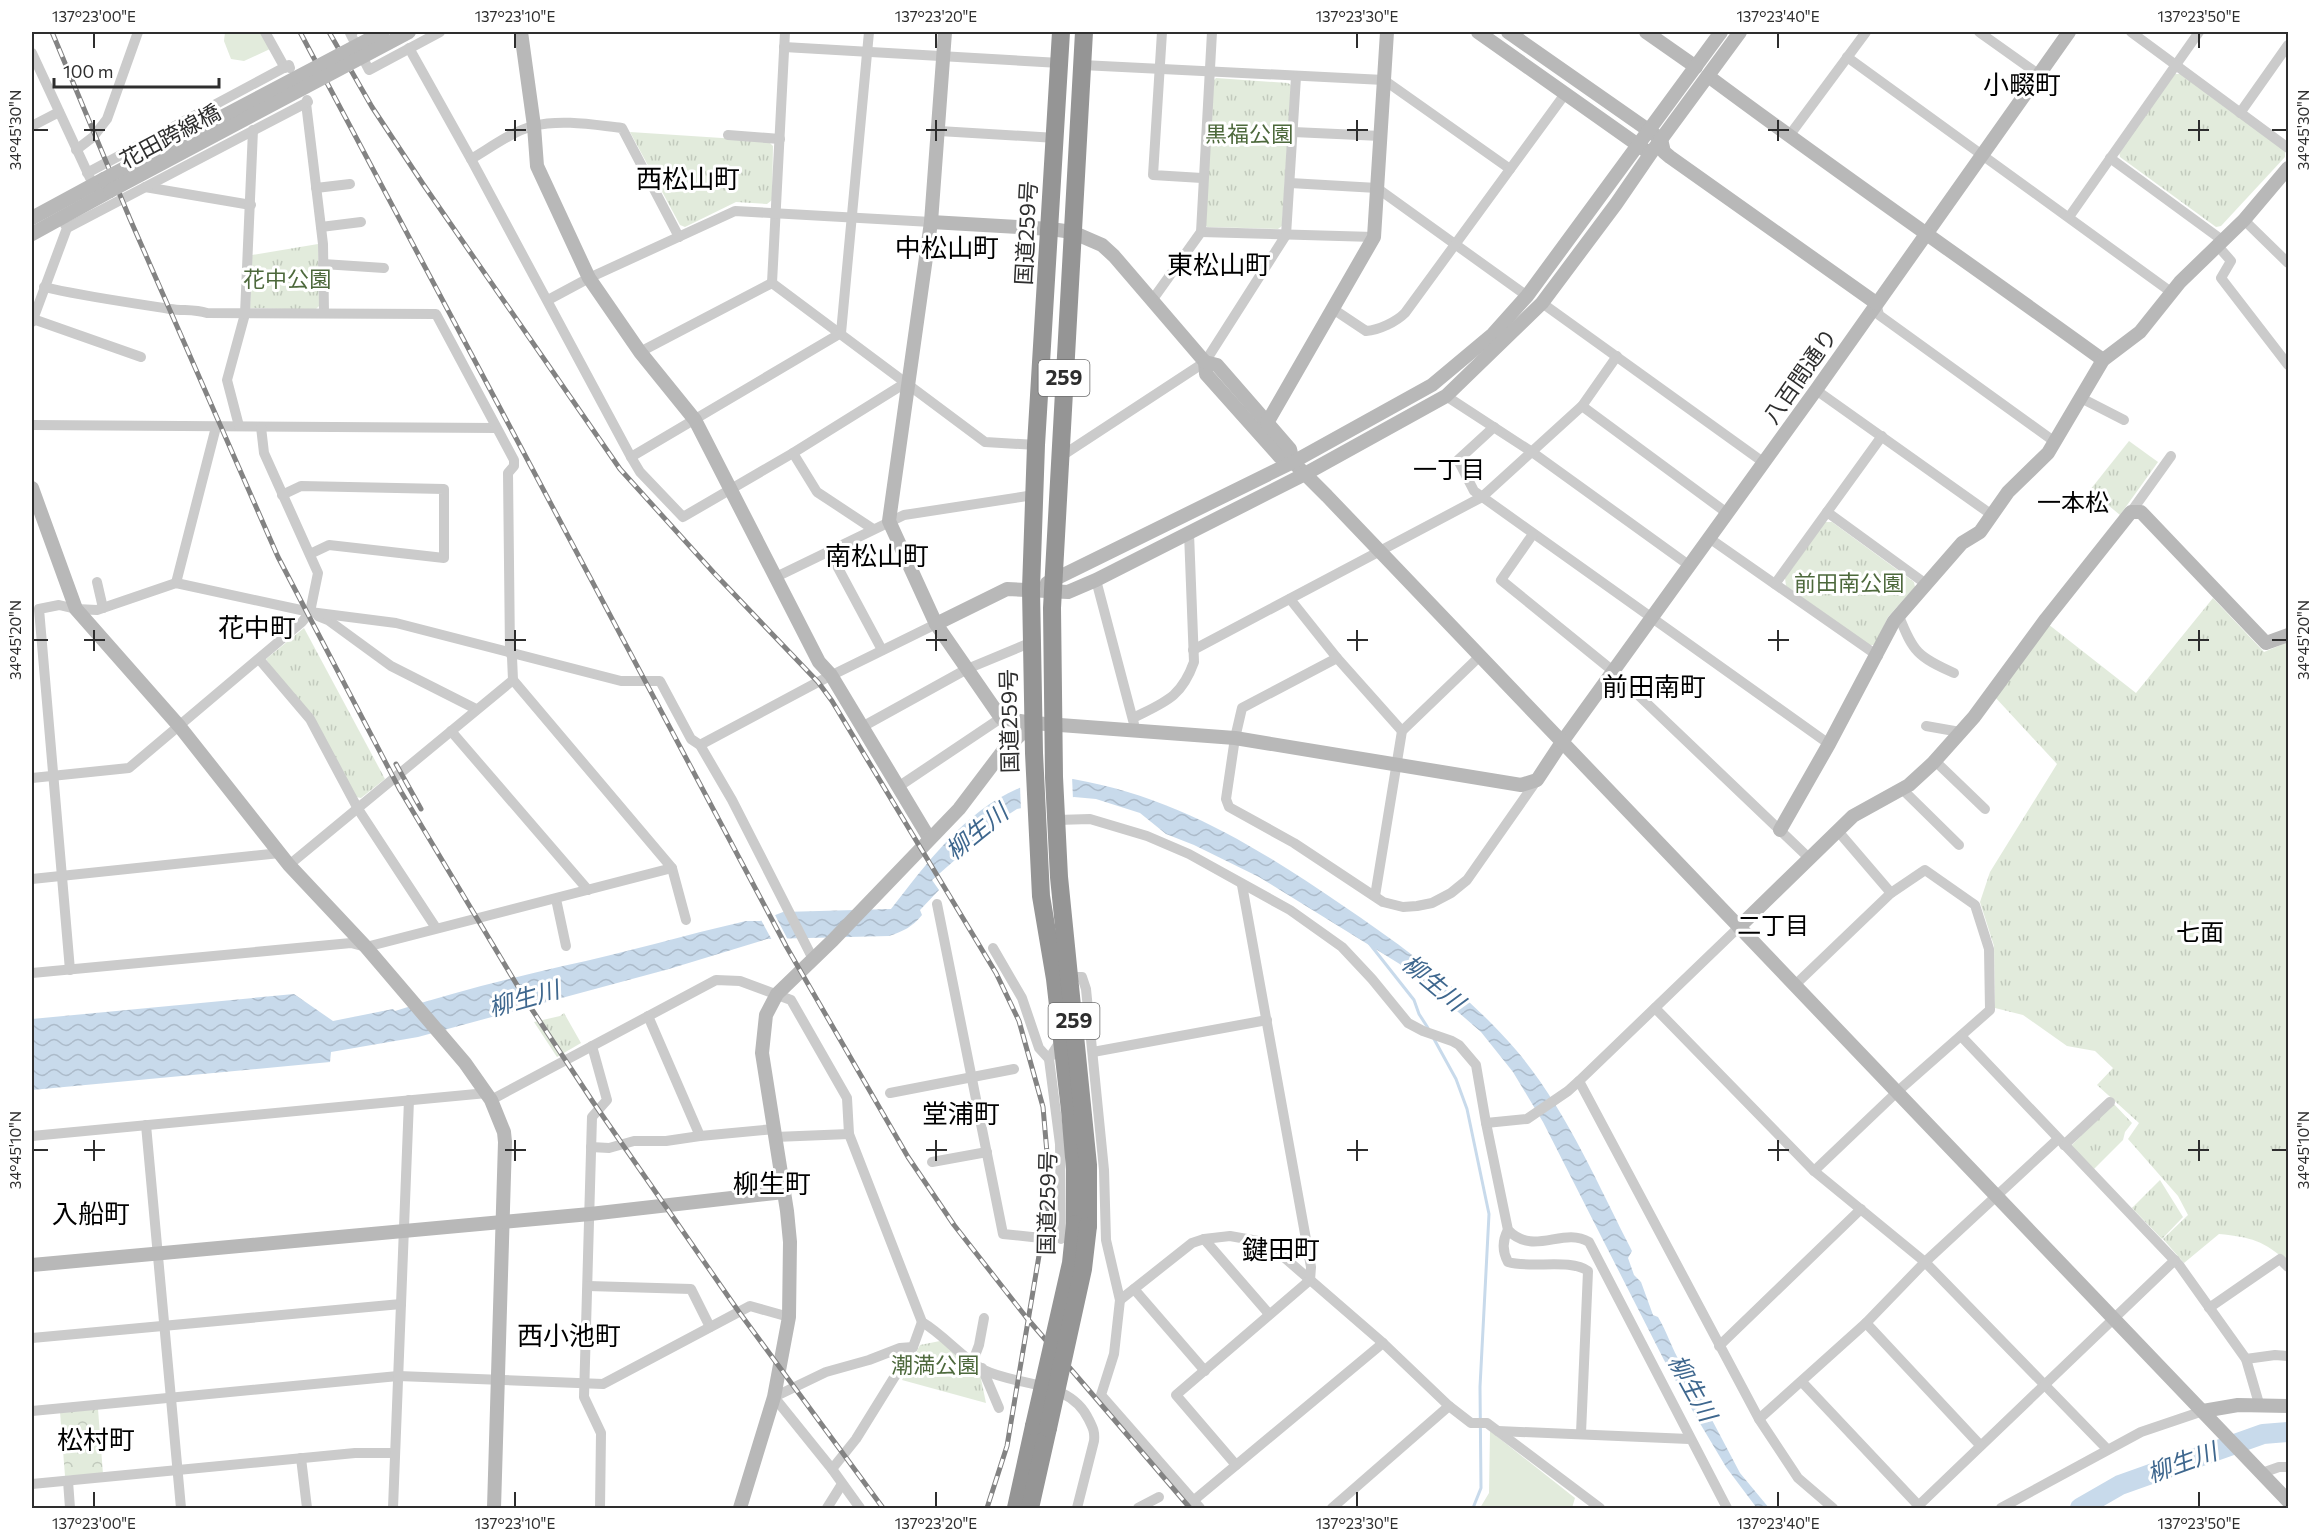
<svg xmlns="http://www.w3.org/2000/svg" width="2320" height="1540" font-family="Commissioner,'Noto Sans JP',sans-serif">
  <defs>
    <pattern id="forest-crowns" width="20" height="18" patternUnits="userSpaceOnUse" patternTransform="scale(1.5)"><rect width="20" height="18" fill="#e2ebdc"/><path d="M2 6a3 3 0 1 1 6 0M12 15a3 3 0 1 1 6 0" fill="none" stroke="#c2cabd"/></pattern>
    <pattern id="park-tufts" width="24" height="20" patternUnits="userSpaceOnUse" patternTransform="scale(1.5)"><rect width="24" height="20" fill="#e2ebdc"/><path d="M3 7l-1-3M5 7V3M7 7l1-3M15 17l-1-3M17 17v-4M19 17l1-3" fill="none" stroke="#c2cabd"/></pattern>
    <pattern id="water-waves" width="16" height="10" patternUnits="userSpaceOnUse" patternTransform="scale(1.5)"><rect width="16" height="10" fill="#c8daeb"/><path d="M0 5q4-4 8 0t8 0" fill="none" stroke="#acbbca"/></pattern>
  </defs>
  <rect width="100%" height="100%" fill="#fff"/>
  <g fill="#e2ebdc">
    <path d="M225,32H260L270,49L244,61L231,59L224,41Z"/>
    <path d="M1490,1431L1575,1498L1572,1508H1480L1489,1493Z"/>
  </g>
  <path fill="url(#forest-crowns)" d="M98,1409L103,1474L65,1476L60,1412Z"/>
  <g fill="url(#park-tufts)">
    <path d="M2175,74H2181L2285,150V157L2221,226L2216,227L2120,157L2119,151Z"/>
    <path d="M1216,78L1288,83L1291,85L1282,226L1278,229L1207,227L1204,223L1213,81Z"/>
    <path d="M630,132L768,141L773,146L772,200L767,204L736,202L685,227L680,225Z"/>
    <path d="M318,244L319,306L315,310L250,308L252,255Z"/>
    <path d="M2129,441L2158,462L2120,515L2090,490Z"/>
    <path d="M1825,522H1832L1914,582L1915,587L1888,617L1875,645H1869L1786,586L1785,578Z"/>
    <path d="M2213,598L2264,652L2288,642V1262C2264,1241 2251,1237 2219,1234L2184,1263L2163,1239L2188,1215L2178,1196L2128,1139L2139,1123L2097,1085L2113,1068L2095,1051L2067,1046L2023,1015L1995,1008L1994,946L1980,902L1990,872L2057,764L1994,696L2048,624L2136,693Z"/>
    <path d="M304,628L385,779L361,798L356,797L266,659Z"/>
    <path d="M564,1013L581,1043L557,1057L534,1022L560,1016Z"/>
    <path d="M2113,1103L2132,1123L2125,1132L2123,1140L2094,1169L2071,1146Z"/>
    <path d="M2160,1180L2183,1217L2162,1239L2132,1208Z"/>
    <path d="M940,1341L980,1374L986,1403L902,1380L920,1345Z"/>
  </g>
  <path fill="url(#water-waves)" d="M1073,779C1176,797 1257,847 1342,905C1404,947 1467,993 1516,1050C1566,1109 1597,1183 1632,1251L1628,1258L1634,1275L1641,1282L1653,1315L1658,1317C1667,1332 1672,1349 1681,1364C1692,1381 1711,1398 1712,1420L1740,1473L1769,1508L1756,1507L1726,1467L1695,1415L1664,1360L1543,1122L1513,1072L1481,1032L1411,971L1259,877L1194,845L1166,834L1140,813L1096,799L1074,797L1017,809L1003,818L932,880L939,890L920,910L922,915C912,927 904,931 889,936L767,939L669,969L418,1037L331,1052L330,1062L32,1090V1019L294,994L333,1021L393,1009L395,1011C450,993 507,979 563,966C624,953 685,935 746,921H760L783,912L891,909C931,858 977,794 1045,780C1054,778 1064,780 1073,779Z"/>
  <g fill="#fff">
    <path d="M1072,776L1073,800L1021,811L1020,786L1047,778Z"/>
    <path d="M774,913L788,940L773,942L760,918Z"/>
  </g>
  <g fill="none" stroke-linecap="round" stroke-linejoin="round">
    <g stroke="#c8daeb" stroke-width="3">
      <path d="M1369,943L1414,1000L1419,1014L1428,1028"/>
      <path d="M1434,1039L1456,1079L1467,1109L1489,1214L1480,1387L1481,1488L1473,1508"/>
    </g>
    <path stroke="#c8daeb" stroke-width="20" d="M2080,1508L2120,1485L2263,1434L2288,1432"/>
    <path stroke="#d5d5d5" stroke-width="10" stroke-dasharray="10 5" stroke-linecap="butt" d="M1032,1237L1052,1239"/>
    <g stroke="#cbcbcb" stroke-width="10">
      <path d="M265,32L285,68"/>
      <path d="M353,32L350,33L369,70L440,32"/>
      <path d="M1162,32L1153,175L1202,178"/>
      <path d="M1979,32L2038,74"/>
      <path d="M2131,32L2288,148"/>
      <path d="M784,47L1060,63"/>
      <path d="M409,48L471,159"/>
      <path d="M32,53L90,178"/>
      <path d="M1847,57L2171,292"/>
      <path d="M1082,65L1384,80L1510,169"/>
      <path d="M307,100L308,102L306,103L323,244L324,313"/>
      <path d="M2240,113L2288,45"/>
      <path d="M32,126L59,112"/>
      <path d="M939,131L1056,138"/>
      <path d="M1293,132L1381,136"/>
      <path d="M728,135L780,139"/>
      <path d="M1789,136L1866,32"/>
      <path d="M76,150L93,137L107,119L138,32"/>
      <path d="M2110,158L2222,240"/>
      <path d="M87,173L289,65L290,68"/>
      <path d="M1290,183L1377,188L1527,296"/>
      <path d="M145,187L251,205"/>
      <path d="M316,188L350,184"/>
      <path d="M2069,217L2199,32"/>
      <path d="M2244,220L2288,263"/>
      <path d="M321,227L361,222"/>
      <path d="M67,228L306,103"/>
      <path d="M1201,232L1374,237"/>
      <path d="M679,237L622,128C594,125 562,119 533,126C511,132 490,148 471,159L631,457L640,472L683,517L793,453L907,382"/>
      <path d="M2217,245L2231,261L2221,278L2288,365"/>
      <path d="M323,264L384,268"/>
      <path d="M772,283L785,32"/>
      <path d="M1153,299L1201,232L1212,32"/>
      <path d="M548,300L589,278L735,211L931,222"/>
      <path d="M1542,303L1763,462"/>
      <path d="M1876,303L1879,315L2055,442"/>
      <path d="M1333,309L1366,331C1379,330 1396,322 1405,313L1565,94"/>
      <path d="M33,319L141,357"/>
      <path d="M32,322L67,228L64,223"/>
      <path d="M640,352L772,283L985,442L1036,445"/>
      <path d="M1816,390L1992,515"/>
      <path d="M1446,396L1532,452L1690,566"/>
      <path d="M2081,398L2124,420"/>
      <path d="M1582,406L1727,513"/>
      <path d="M32,425L496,428"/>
      <path d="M239,426L227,380L245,314L253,130"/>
      <path d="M1494,427L1458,460L1474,491L1829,744"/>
      <path d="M793,453L817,492L873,529"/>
      <path d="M631,457L841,333L869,32"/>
      <path d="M1060,457L1205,362L1286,235L1296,77"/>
      <path d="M282,495L301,486L444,489V558L329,545L310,554"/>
      <path d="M1827,512L1926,584"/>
      <path d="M2131,512L2171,456"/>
      <path d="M1533,534L1501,580L1613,671L1809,858"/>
      <path d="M1709,538L1878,656"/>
      <path d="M829,551L882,650"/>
      <path d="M776,577L904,515L1034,495"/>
      <path d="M1096,580L1134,724"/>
      <path d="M97,582L103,608"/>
      <path d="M176,583L216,427"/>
      <path d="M1775,584L1882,436"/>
      <path d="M1290,599L1337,658L1402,731"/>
      <path d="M318,616L328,620L391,666L476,709"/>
      <path d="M1899,616C1913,652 1918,657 1954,673"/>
      <path d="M1193,650L1482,497L1582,406L1617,356"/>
      <path d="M1337,658L1242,708L1235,738L1226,799L1229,807L1294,843L1383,902L1403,907L1417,906L1432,903L1451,893L1467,880L1537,780"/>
      <path d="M259,659L310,719L358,809L436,928"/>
      <path d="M1133,718C1165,702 1181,698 1194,662L1189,533"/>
      <path d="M1926,726L1960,732"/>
      <path d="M862,727L967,669L1032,642"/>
      <path d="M451,731L588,890"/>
      <path d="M700,745L818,682L936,624"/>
      <path d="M1935,761L1985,809"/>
      <path d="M32,778L129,768L302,622L310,612L318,573L264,453L261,427"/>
      <path d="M898,787L1001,718"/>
      <path d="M1902,789L1959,845"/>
      <path d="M1057,820L1090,819L1147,836L1189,854L1290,910L1342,947L1372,979L1408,1023L1423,1031L1452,1041L1459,1045L1476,1065L1486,1123L1508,1230C1534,1257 1563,1226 1589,1242L1727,1508"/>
      <path d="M1837,830L1891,893"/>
      <path d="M289,865L513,680"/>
      <path d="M672,868L686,920"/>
      <path d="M32,879L280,853"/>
      <path d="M1375,896L1402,731L1479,657"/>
      <path d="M556,899L566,946"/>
      <path d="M937,904L1003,1234L1032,1237"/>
      <path d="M1739,927L1579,1081L1759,1419L1798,1478L1833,1508"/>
      <path d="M993,948L1022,998L1039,1048L1049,1059"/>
      <path d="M70,970L39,609L59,605L76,609L97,610L176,583L310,612L396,623L621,681H660L691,739L700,745L732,800L813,959"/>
      <path d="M32,973L351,943L366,947L672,868L513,680L512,657L510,652L508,473L514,466V460L436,314L207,313C194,309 183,311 170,309C128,302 86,297 44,287"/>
      <path d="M1070,977H1082L1086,989L1104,1170L1106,1240L1120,1300L1114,1354L1101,1395L1200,1508"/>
      <path d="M1796,984L1891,893L1925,870L1975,905L1989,949L1990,1010L1898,1091L1814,1171"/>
      <path d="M1655,1008L1814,1171L1925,1262L2107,1449"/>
      <path d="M648,1016L700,1136"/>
      <path d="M1961,1036L2179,1265L2246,1359L2260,1407"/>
      <path d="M1061,1040L1049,1059L1060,1144L1061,1239"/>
      <path d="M592,1046L607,1100L592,1117L584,1397L601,1433L600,1508"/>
      <path d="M1093,1052L1267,1020"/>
      <path d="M890,1093L1014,1069"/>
      <path d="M491,1100L716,980L740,981L791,1000L847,1098L849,1134L922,1322C944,1335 961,1357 984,1370C1018,1387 1070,1379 1089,1420C1093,1428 1095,1432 1094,1441L1077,1508"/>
      <path d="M1486,1123L1527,1119L1568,1091L1579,1081"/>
      <path d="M146,1125L181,1508"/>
      <path d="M32,1136L487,1093"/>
      <path d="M775,1137L849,1134"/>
      <path d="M2064,1145L2110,1102"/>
      <path d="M591,1147L609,1148L634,1141H666L700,1136L774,1129"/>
      <path d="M932,1162L987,1152"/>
      <path d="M1508,1230C1502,1241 1502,1251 1508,1262C1531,1269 1570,1258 1588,1271L1581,1433"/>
      <path d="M1204,1239L1269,1314"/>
      <path d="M588,1286L691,1289L710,1327"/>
      <path d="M1134,1289L1205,1371"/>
      <path d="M1120,1300L1192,1243L1204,1239L1230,1236L1258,1241L1272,1249L1286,1259L1383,1343L1449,1406L1471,1423H1487L1600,1508"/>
      <path d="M2209,1308L2280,1259L2288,1267"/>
      <path d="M1866,1323L1980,1445"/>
      <path d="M32,1338L401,1304"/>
      <path d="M1719,1346L1861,1209"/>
      <path d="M2246,1359L2275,1355L2288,1356"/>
      <path d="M973,1361L979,1345L984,1318"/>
      <path d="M982,1368L999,1408"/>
      <path d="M1802,1382L1918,1505"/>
      <path d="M32,1411L398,1376L603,1384L750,1306L789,1317"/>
      <path d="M1759,1419L1866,1323L1925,1262L2058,1139"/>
      <path d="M1498,1431L1689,1439"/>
      <path d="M301,1458L307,1508"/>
      <path d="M1236,1465L1176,1395L1310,1280L1311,1267L1242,885"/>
      <path d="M832,1469L856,1439L913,1347"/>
      <path d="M2262,1473L2279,1467H2288"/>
      <path d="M68,1481L70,1508"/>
      <path d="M32,1484L355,1453H395"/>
      <path d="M1193,1501L1383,1343"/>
      <path d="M393,1508L409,1100"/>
      <path d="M827,1508L842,1484"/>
      <path d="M860,1508L832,1469L774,1397L826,1372L869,1360L900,1348L913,1347L922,1322"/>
      <path d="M1138,1508L1159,1497"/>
      <path d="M1332,1508L1449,1406"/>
      <path d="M1916,1508L2175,1260"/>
      <path d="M2001,1508L2141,1432L2203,1411"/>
    </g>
    <g stroke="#b8b8b8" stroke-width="14">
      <path d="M521,32L534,126L537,166L589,278L640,352L695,420L819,662L831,675L929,838"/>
      <path d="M945,32L931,222L889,521L936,624L1001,718L1033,723L1235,738L1521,785L1537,780L1562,742L1816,390L2069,32"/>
      <path d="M1478,32L1645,150"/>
      <path d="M1508,32L1661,139L1664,152L1670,157L1876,303"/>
      <path d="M1646,32L1696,67"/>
      <path d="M1708,76C1838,173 1972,265 2103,360"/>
      <path d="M32,218L104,179"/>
      <path d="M931,222L1051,229L1072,232L1102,245L1114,256L1205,362L1206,374L1280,457L1293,462L1327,496L2288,1501"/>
      <path d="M32,234L110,191"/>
      <path d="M1205,362L1217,365L1290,449L1293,462"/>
      <path d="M1267,423L1374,237L1387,32"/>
      <path d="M32,488L76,609L180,727L289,865L366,947L465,1063L491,1100L504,1132L505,1142L494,1508"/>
      <path d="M1047,583L1293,462L1432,385L1493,334L1527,296L1721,32"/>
      <path d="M936,624L1007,589L1068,592L1096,580L1305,474L1446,396L1542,303L1616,204L1651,153L1740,32"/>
      <path d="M1780,830L1829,744L1894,621L1962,543L1980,532L2008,492L2048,453L2103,360L2140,332L2180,282L2244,220L2288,168"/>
      <path d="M1739,927L1853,816L1909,785L1933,763L1974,717L2046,619L2131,512H2141L2266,643L2288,635"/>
      <path d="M32,1265L590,1214L784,1192"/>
      <path d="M2203,1411L2238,1405L2288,1406"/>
      <path d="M740,1508L774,1397L789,1317L790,1242L787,1211L762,1053L766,1015L777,994L833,940L959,809L1003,751L1033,723"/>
    </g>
    <g stroke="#959595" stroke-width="18">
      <path d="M1061,32L1036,445L1031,589L1034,753L1041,896L1055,979L1070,1110L1075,1169V1224"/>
      <path d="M1084,32L1052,608L1054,777L1059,877L1088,1165V1226"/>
      <path d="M1016,1508L1034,1426"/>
      <path d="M1030,1508L1048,1428"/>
    </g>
    <defs>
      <g id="rail">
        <path d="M52,32L130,219L278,557L400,790L529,1005L593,1102L739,1312L883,1508"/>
        <path d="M300,32L786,946L908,1157L954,1225L1026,1317L1190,1508"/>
        <path d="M329,32L372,107L423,184L620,469L714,573L818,682L832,701L996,973L1019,1021L1043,1107L1047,1153V1208L1007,1446L987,1508"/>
        <path d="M396,764L421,809"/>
      </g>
    </defs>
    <use href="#rail" stroke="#838383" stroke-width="5"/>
    <use href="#rail" stroke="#fff" stroke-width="3" stroke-dasharray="9" stroke-linecap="butt"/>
    <g stroke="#b8b8b8" stroke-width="14">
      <path d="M104,179L383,32"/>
      <path d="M110,191L409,32"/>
    </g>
    <g stroke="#959595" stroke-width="18">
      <path d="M1034,1426L1071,1263L1075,1224"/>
      <path d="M1048,1428L1083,1269L1088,1226"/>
    </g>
  </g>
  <path fill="none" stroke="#2e2e2e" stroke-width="2" d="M94,33V48M515,33V48M936,33V48M1357,33V48M1778,33V48M2199,33V48M94,120V141M515,120V141M936,120V141M1357,120V141M1778,120V141M2199,120V141M33,130H48M84,130H105M505,130H526M926,130H947M1347,130H1368M1768,130H1789M2188,130H2209M2272,130H2287M94,630V651M515,630V651M936,630V651M1357,630V651M1778,630V651M2199,630V651M33,640H48M84,640H105M505,640H526M926,640H947M1347,640H1368M1768,640H1789M2188,640H2209M2272,640H2287M94,1140V1161M515,1140V1161M936,1140V1161M1357,1140V1161M1778,1140V1161M2199,1140V1161M33,1150H48M84,1150H105M505,1150H526M926,1150H947M1347,1150H1368M1768,1150H1789M2188,1150H2209M2272,1150H2287M94,1492V1507M515,1492V1507M936,1492V1507M1357,1492V1507M1778,1492V1507M2199,1492V1507"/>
  <g text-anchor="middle" stroke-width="6" stroke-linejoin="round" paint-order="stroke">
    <g fill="#fff" stroke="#6d6d6d" stroke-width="1.5">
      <rect x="1038.5" y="360" width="51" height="36" rx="4.5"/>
      <rect x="1048.5" y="1003" width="51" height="36" rx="4.5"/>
    </g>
    <g font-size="21" font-weight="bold" fill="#2e2e2e">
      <text x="1064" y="385">259</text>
      <text x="1074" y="1028">259</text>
    </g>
    <g font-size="22" fill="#4d693c" stroke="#fff">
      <text x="1249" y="142">黒福公園</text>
      <text x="287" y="287">花中公園</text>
      <text x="1849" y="591">前田南公園</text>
      <text x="935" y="1373">潮満公園</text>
    </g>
    <g font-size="22" fill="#2e2e2e" stroke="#fff">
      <text transform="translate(170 136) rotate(-28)" y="8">花田跨線橋</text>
      <text transform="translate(1026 233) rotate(-87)" y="8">国道259号</text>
      <text transform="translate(1800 376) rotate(-55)" y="8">八百間通り</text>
      <text transform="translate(1009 721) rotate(-91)" y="8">国道259号</text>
      <text transform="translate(1047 1203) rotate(-89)" y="8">国道259号</text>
    </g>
    <g font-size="24" fill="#000" stroke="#fff">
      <text x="1449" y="478">一丁目</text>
      <text x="2073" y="511">一本松</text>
      <text x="1773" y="934">二丁目</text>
      <text x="2200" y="941">七面</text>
    </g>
    <g font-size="24" font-style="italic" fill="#3e678e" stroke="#fff">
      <text transform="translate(977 832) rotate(-39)" y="8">柳生川</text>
      <text transform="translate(1433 983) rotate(40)" y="8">柳生川</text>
      <text transform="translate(524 999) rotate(-16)" y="8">柳生川</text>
      <text transform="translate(1692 1388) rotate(61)" y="8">柳生川</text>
      <text transform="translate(2182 1463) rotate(-20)" y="8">柳生川</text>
    </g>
    <g font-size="26" fill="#000" stroke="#fff">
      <text x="2022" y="94">小畷町</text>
      <text x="688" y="188">西松山町</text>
      <text x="947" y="257">中松山町</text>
      <text x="1219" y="274">東松山町</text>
      <text x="877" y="565">南松山町</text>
      <text x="257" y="637">花中町</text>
      <text x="1654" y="696">前田南町</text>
      <text x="961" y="1123">堂浦町</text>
      <text x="772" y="1193">柳生町</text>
      <text x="91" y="1223">入船町</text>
      <text x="1281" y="1259">鍵田町</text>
      <text x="569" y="1345">西小池町</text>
      <text x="96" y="1449">松村町</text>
    </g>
  </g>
  <rect width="2320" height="1540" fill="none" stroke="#ffffff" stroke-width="66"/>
  <path d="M54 78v9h165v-9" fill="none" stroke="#2e2e2e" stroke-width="3"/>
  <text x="63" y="78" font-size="18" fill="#2e2e2e" stroke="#ffffff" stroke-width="4.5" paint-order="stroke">100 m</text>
  <rect x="33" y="33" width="2254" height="1474" fill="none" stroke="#2e2e2e" stroke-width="2"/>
  <g font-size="15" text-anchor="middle" fill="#2e2e2e">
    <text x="94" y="22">137°23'00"E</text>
    <text x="515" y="22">137°23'10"E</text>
    <text x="936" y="22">137°23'20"E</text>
    <text x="1357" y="22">137°23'30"E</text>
    <text x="1778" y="22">137°23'40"E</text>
    <text x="2199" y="22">137°23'50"E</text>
    <text transform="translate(16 130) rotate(-90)" y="5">34°45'30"N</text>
    <text transform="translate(2304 130) rotate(-90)" y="5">34°45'30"N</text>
    <text transform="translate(16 640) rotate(-90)" y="5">34°45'20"N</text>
    <text transform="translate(2304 640) rotate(-90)" y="5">34°45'20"N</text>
    <text transform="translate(16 1150) rotate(-90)" y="5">34°45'10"N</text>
    <text transform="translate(2304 1150) rotate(-90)" y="5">34°45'10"N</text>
    <text x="94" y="1529">137°23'00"E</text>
    <text x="515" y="1529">137°23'10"E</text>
    <text x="936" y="1529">137°23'20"E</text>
    <text x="1357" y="1529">137°23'30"E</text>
    <text x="1778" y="1529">137°23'40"E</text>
    <text x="2199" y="1529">137°23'50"E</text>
  </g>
</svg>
